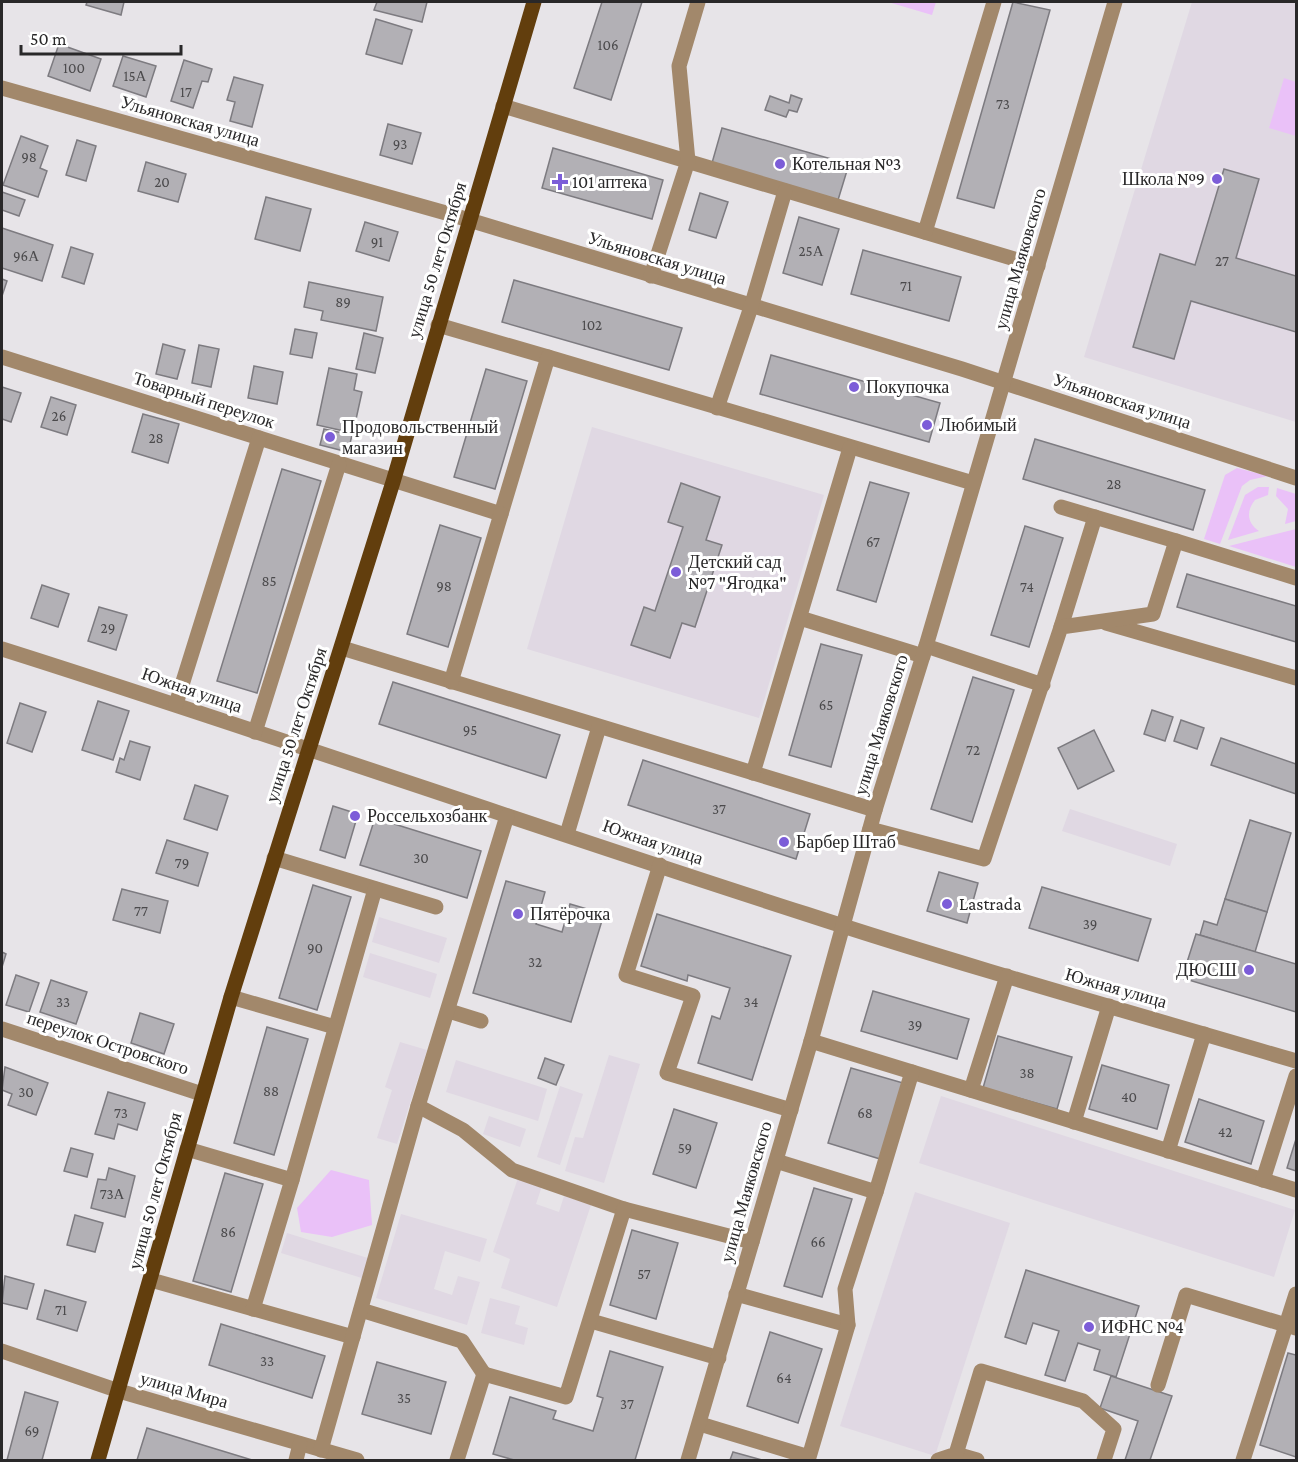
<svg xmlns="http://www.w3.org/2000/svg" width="1298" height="1462" font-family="'Crimson Pro',serif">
  <rect width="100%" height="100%" fill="#e7e4e8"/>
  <g fill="#e0d8e3">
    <path d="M1192,2H1296V422L1084,357Z"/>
    <path d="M592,427L824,495L759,718L527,649Z"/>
    <path d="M1070,809L1177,844L1170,866L1062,831Z"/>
    <path d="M379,917L447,938L439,963L372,942Z"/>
    <path d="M370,953L437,974L430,998L363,977Z"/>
    <path d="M400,1042L427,1050L397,1144L377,1138L392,1090L385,1087Z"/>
    <path d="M609,1055L640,1064L604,1183L565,1171L575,1137L583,1138Z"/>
    <path d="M456,1060L547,1089L538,1121L446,1092Z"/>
    <path d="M560,1086L583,1094L560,1165L537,1157Z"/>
    <path d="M941,1096L1295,1210L1274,1277L919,1163Z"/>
    <path d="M489,1116L526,1129L520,1147L483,1134Z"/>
    <path d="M518,1178L542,1186L536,1204L559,1212L564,1196L591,1205L557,1307L501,1288L510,1259L493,1252Z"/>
    <path d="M915,1192L1010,1223L935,1456L840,1426Z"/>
    <path d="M401,1214L487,1239L480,1262L445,1251L434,1289L452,1295L458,1276L480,1282L467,1325L376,1298Z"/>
    <path d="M287,1233L371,1259L365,1279L281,1253Z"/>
    <path d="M490,1298L520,1306L515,1324L528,1328L524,1345L481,1333Z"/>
  </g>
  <g fill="#eac1f8">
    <path d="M888,2H936L932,15Z"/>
    <path d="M1284,78L1296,82V136L1269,128Z"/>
    <path d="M1237,468L1268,476L1250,480L1242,486L1220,544L1204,539L1225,475Z"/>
    <path d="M1258,487H1269L1268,495L1255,500C1246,511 1247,523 1259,531L1228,540L1245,495Z"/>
    <path d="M1277,488L1296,494V521L1285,524L1288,509L1276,496Z"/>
    <path d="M1296,529V567L1229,546Z"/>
    <path d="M331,1170L369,1180L372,1225L332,1237L301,1232L297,1208Z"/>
  </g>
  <g fill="#b2b0b5" stroke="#7d7b80" stroke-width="1.5">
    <path d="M87,2H124L121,15L86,5Z"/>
    <path d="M377,2H427L422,22L374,10Z"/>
    <path d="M602,2H642L611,100L574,88Z"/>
    <path d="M1013,2L1050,10L994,208L957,198Z"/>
    <path d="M376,19L412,30L402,64L366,54Z"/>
    <path d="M59,44L101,59L90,91L48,76Z"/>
    <path d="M123,56L156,66L146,97L113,86Z"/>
    <path d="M184,60L212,69L208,82L202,81L193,108L171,101Z"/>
    <path d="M234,77L263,85L252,127L230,121L235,102L227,100Z"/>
    <path d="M791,95L802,99L797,112L789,110L786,117L765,110L770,96L789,103Z"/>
    <path d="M388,124L421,133L412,164L380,155Z"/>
    <path d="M722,128L849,164L838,200L712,163Z"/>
    <path d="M21,136L48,146L40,168L47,171L38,197L3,185Z"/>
    <path d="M77,140L96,146L86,181L66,175Z"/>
    <path d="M553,148L663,180L652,219L542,188Z"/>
    <path d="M146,162L186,174L178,202L138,191Z"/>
    <path d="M1224,169L1259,179L1236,258L1296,276V332L1191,301L1174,359L1133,347L1160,254L1195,265Z"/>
    <path d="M2,192L25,200L19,216L2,210Z"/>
    <path d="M700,193L728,202L716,238L689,230Z"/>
    <path d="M266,197L311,209L300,251L255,239Z"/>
    <path d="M799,217L839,229L822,285L783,273Z"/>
    <path d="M365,222L398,232L389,261L356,251Z"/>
    <path d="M2,228L53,245L42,281L2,268Z"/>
    <path d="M71,247L93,254L84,284L62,277Z"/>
    <path d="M863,250L961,277L949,321L851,294Z"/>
    <path d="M2,279L7,281L2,296Z"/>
    <path d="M514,280L682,328L669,370L502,322Z"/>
    <path d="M309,282L383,297L376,331L321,320L323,311L304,307Z"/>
    <path d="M295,329L317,333L312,358L290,354Z"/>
    <path d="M364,333L383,338L375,373L356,369Z"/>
    <path d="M163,344L185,350L177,379L156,374Z"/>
    <path d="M199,345L219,349L211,387L192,383Z"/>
    <path d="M771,355L940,403L929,442L760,394Z"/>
    <path d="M254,366L283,372L277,404L248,398Z"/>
    <path d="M329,368L357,374L354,390L362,392L353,433L317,425Z"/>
    <path d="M486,369L527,381L495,489L454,477Z"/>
    <path d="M2,387L21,393L11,422L2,419Z"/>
    <path d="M51,397L76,405L67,435L41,427Z"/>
    <path d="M143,414L179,424L168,463L132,452Z"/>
    <path d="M324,429L352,435L348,452L320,445Z"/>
    <path d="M1035,439L1205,490L1193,530L1023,479Z"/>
    <path d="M282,469L321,481L257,693L217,681Z"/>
    <path d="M870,482L909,493L876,602L837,590Z"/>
    <path d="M681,483L720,497L706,540L722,545L695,627L682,623L670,658L631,645L644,607L655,611L683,527L668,522Z"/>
    <path d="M440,525L481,538L448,647L407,634Z"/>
    <path d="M1025,526L1063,538L1029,647L991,635Z"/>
    <path d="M1187,574L1296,606V642L1177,607Z"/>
    <path d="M42,585L69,594L58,627L31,618Z"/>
    <path d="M99,607L127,615L116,650L88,641Z"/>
    <path d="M821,644L862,655L831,767L789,755Z"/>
    <path d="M973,677L1014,690L972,822L931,809Z"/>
    <path d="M393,682L560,735L546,778L379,724Z"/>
    <path d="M98,701L129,711L113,760L82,750Z"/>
    <path d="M20,703L46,712L32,752L7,743Z"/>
    <path d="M1152,710L1173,717L1165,741L1144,734Z"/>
    <path d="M1181,720L1204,728L1197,749L1174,741Z"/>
    <path d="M1094,730L1114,771L1078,789L1058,748Z"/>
    <path d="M1221,738L1296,764V794L1211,765Z"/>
    <path d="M130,741L150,747L140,780L116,772L120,758L124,760Z"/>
    <path d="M643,760L810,814L796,859L628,805Z"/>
    <path d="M195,785L228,796L217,830L184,819Z"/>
    <path d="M333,806L358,814L345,858L320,850Z"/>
    <path d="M375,818L481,851L467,898L360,865Z"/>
    <path d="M1250,820L1291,833L1267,912L1225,899Z"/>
    <path d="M167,840L208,853L198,886L156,873Z"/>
    <path d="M939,872L978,883L967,923L927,911Z"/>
    <path d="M506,881L545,892L536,924L562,932L570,904L604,914L571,1022L473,993Z"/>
    <path d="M313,885L351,897L317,1010L279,998Z"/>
    <path d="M1042,887L1151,919L1138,961L1029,928Z"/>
    <path d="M122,889L168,901L160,933L113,920Z"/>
    <path d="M1225,899L1267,912L1255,952L1200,935L1204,921L1217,925Z"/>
    <path d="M657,914L791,956L752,1080L698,1063L712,1016L720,1019L730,988L688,975L687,981L641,966Z"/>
    <path d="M1196,934L1296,964V1012L1182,978Z"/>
    <path d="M2,952L6,954L2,967Z"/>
    <path d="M16,975L39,983L29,1012L6,1005Z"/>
    <path d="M51,980L87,992L76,1024L40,1012Z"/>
    <path d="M873,991L969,1019L957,1059L861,1031Z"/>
    <path d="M140,1013L174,1024L164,1054L131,1043Z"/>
    <path d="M267,1027L308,1039L274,1155L234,1143Z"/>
    <path d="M998,1036L1072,1057L1057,1109L983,1088Z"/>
    <path d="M545,1058L564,1065L556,1085L538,1078Z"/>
    <path d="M1102,1065L1169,1085L1157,1129L1089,1109Z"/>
    <path d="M5,1067L48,1083L36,1115L8,1105L12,1094L2,1090Z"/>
    <path d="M851,1068L903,1083L880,1159L828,1143Z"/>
    <path d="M108,1092L145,1103L137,1130L118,1124L114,1139L95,1134Z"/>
    <path d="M1199,1099L1264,1121L1251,1164L1185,1142Z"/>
    <path d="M674,1109L717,1123L696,1188L653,1174Z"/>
    <path d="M1296,1139V1171L1287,1168Z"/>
    <path d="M71,1148L93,1154L87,1177L64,1171Z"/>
    <path d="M109,1168L135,1176L125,1217L91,1208L98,1179L106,1180Z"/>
    <path d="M225,1173L263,1184L231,1292L193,1281Z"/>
    <path d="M814,1188L852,1199L822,1297L784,1286Z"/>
    <path d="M75,1215L103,1223L95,1252L67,1245Z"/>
    <path d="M632,1230L678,1243L656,1319L610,1305Z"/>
    <path d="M1026,1270L1139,1306L1116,1377L1094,1370L1100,1350L1078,1343L1065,1381L1045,1375L1059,1331L1033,1323L1026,1344L1005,1337Z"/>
    <path d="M5,1276L34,1284L27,1309L2,1303Z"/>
    <path d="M45,1290L86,1302L77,1331L37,1319Z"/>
    <path d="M221,1324L325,1356L312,1398L209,1365Z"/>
    <path d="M770,1332L822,1349L798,1423L747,1406Z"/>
    <path d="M610,1351L663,1367L635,1460H514L493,1454L510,1397L556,1411L553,1419L593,1431L603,1398L597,1396Z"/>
    <path d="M1288,1353L1296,1355V1457L1260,1445Z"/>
    <path d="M377,1362L446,1382L431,1434L362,1414Z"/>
    <path d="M1111,1376L1172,1396L1150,1460H1125L1138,1421L1100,1408Z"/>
    <path d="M25,1392L58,1402L42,1460H7Z"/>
    <path d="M147,1428L252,1460H137Z"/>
    <path d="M733,1452L762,1460H730Z"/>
  </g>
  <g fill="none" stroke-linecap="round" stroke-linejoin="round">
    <g stroke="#a2886b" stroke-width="15">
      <path d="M2,88L446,213L962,369L1296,478"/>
      <path d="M503,106L1038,266"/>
      <path d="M925,232L994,2"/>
      <path d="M651,276L688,161L679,66L698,2"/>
      <path d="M438,325L548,357"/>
      <path d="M2,357L501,514L548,357L973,483"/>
      <path d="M717,408L751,307L785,191"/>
      <path d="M1061,507L1176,541"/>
      <path d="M800,618L923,656"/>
      <path d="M1106,623L1296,678"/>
      <path d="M1061,627L1095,517"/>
      <path d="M926,646L1043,685"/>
      <path d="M342,648L875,810"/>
      <path d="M2,649C271,734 537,828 806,914C968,967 1133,1013 1296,1061"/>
      <path d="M451,682L501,514"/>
      <path d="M176,704L259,438"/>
      <path d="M255,732L339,464"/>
      <path d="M753,773L850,448"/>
      <path d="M870,829L984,859L1061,627L1153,614L1176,541L1296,578"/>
      <path d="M567,834L599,727"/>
      <path d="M274,858L436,907"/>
      <path d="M660,865L626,975L693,996L667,1073L791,1110"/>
      <path d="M231,997L335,1027"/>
      <path d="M449,1011L481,1021"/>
      <path d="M2,1029L202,1094"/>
      <path d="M811,1041L1296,1190"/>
      <path d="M971,1090L1007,976"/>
      <path d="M418,1106L463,1130L512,1170L624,1209L752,1242"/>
      <path d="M1074,1122L1109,1006"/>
      <path d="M187,1149L292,1180L375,889"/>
      <path d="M1168,1151L1204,1034"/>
      <path d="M776,1161L876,1192L912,1072"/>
      <path d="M1263,1180L1296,1076"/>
      <path d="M151,1280L353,1337"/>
      <path d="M736,1294L848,1325"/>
      <path d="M253,1309L292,1180"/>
      <path d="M361,1310L462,1341L484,1374"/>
      <path d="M591,1321L719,1358"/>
      <path d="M2,1351L119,1391L357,1460"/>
      <path d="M1158,1385L1186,1295L1296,1328"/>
      <path d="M700,1424L809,1457L848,1325L845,1289L876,1192"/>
      <path d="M321,1450L418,1106L507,816"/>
      <path d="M956,1454L977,1460"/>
      <path d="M296,1460L300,1444"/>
      <path d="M457,1460L484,1374L566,1397L624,1209"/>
      <path d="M688,1460L811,1041L875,810L926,646L1115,2"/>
      <path d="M938,1460L956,1454L981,1371L1083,1401L1114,1429L1104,1460"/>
      <path d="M1243,1460L1296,1294"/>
    </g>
    <path stroke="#623e0d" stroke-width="15" d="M98,1460L231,997L393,482L534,2"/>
  </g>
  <g fill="#7c5dd8" stroke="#fff" stroke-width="2">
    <circle cx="780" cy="164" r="6"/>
    <circle cx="1217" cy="179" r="6"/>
    <path d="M557 173h6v6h6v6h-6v6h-6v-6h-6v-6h6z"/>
    <circle cx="854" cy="387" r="6"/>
    <circle cx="927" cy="425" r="6"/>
    <circle cx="330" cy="437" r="6"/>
    <circle cx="676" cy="572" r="6"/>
    <circle cx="355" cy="816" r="6"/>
    <circle cx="784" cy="842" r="6"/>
    <circle cx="947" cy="904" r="6"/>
    <circle cx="518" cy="914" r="6"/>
    <circle cx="1249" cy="970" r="6"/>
    <circle cx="1089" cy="1327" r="6"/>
  </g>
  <g text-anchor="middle" stroke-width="6" stroke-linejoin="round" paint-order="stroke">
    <g font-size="15" fill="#4b4a4c">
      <text x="608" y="50">106</text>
      <text x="74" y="73">100</text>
      <text x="135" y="81">15А</text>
      <text x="186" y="97">17</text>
      <text x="1003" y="109">73</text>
      <text x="400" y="149">93</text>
      <text x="29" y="162">98</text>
      <text x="162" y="187">20</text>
      <text x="377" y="247">91</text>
      <text x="811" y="256">25А</text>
      <text x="26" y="261">96А</text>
      <text x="1222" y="266">27</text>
      <text x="906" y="291">71</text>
      <text x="343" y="307">89</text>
      <text x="592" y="330">102</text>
      <text x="59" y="421">26</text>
      <text x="156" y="443">28</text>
      <text x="1114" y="489">28</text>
      <text x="873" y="547">67</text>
      <text x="269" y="586">85</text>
      <text x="444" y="591">98</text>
      <text x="1027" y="592">74</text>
      <text x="108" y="633">29</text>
      <text x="826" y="710">65</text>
      <text x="470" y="735">95</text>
      <text x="973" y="755">72</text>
      <text x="719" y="814">37</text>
      <text x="421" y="863">30</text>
      <text x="182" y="868">79</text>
      <text x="141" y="916">77</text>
      <text x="1090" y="929">39</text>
      <text x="315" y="953">90</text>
      <text x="535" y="967">32</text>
      <text x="63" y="1007">33</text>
      <text x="751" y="1007">34</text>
      <text x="915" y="1030">39</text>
      <text x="1027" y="1078">38</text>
      <text x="271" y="1096">88</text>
      <text x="26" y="1097">30</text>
      <text x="1129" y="1102">40</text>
      <text x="121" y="1118">73</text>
      <text x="865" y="1118">68</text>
      <text x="1225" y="1137">42</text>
      <text x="685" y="1153">59</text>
      <text x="112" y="1199">73А</text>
      <text x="228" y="1237">86</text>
      <text x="818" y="1247">66</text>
      <text x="644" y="1279">57</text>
      <text x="61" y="1315">71</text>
      <text x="267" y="1366">33</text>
      <text x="784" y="1383">64</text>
      <text x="404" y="1403">35</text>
      <text x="627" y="1409">37</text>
      <text x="32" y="1436">69</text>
    </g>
    <g font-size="18" fill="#292829" stroke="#fff">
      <text transform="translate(190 121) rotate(16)" y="6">Ульяновская улица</text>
      <text transform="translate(657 258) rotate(17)" y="6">Ульяновская улица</text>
      <text transform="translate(1020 259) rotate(-74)" y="6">улица Маяковского</text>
      <text transform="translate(437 260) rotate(-73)" y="6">улица 50 лет Октября</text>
      <text transform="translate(204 400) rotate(18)" y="6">Товарный переулок</text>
      <text transform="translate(1122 401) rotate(18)" y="6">Ульяновская улица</text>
      <text transform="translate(192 690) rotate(19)" y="6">Южная улица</text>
      <text transform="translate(296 725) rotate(-72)" y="6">улица 50 лет Октября</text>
      <text transform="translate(881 725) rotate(-73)" y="6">улица Маяковского</text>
      <text transform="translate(653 842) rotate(19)" y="6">Южная улица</text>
      <text transform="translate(1116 988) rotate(16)" y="6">Южная улица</text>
      <text transform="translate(108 1043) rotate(18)" y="6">переулок Островского</text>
      <text transform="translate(155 1191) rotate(-75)" y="6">улица 50 лет Октября</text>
      <text transform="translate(746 1192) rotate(-74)" y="6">улица Маяковского</text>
      <text transform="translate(184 1390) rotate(16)" y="6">улица Мира</text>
    </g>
    <g font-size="18" fill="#292829" stroke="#fff" text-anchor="start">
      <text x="792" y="170">Котельная №3</text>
      <text x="1205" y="185" text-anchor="end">Школа №9</text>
      <text x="572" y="188">101 аптека</text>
      <text x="866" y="393">Покупочка</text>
      <text x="939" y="431">Любимый</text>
      <text x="342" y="433">Продовольственный<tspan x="342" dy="21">магазин</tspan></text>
      <text x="688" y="568">Детский сад<tspan x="688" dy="21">№7 "Ягодка"</tspan></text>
      <text x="367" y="822">Россельхозбанк</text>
      <text x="796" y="848">Барбер Штаб</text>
      <text x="959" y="910">Lastrada</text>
      <text x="530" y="920">Пятёрочка</text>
      <text x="1237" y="976" text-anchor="end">ДЮСШ</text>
      <text x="1101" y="1333">ИФНС №4</text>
    </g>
  </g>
  <rect width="1298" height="1462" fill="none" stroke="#292829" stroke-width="6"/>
  <path d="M21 45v9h160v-9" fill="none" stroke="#292829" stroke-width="3"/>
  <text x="30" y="45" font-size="18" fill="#292829" stroke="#ffffff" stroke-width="4.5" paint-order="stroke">50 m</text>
</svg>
